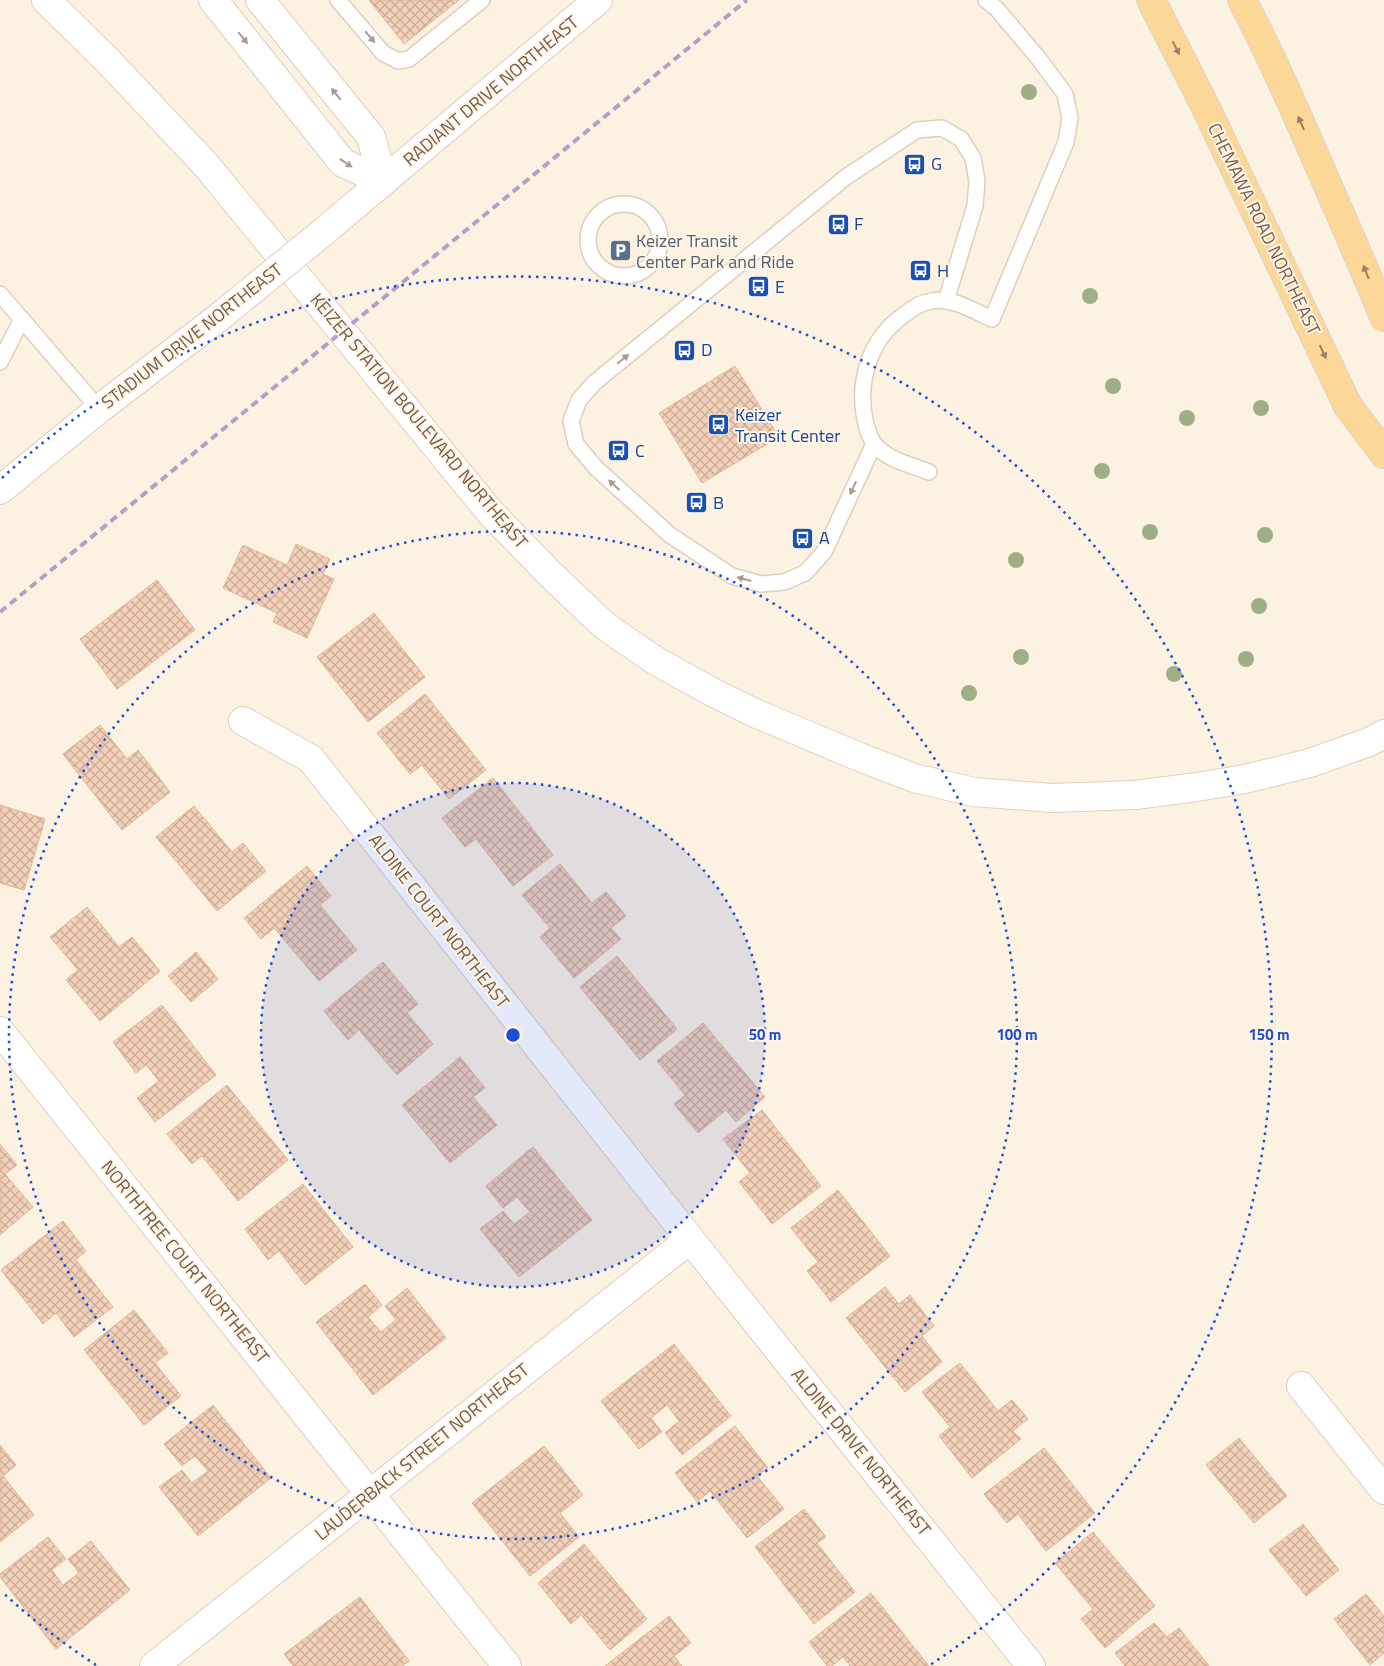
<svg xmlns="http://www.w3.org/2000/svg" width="1384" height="1666" font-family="'Titillium Web',sans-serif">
  <defs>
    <pattern id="building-cross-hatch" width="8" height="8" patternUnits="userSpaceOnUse" patternTransform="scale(1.25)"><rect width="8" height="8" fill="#f2d0b9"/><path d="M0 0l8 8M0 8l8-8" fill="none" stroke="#c9ac98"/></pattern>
  </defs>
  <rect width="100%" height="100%" fill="#fcf2e1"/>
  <g fill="url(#building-cross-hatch)" stroke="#e5b699">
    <path d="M369,0H459L404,44Z"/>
    <path d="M735,366L779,437L702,483L659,413Z"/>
    <path d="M296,544L330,559L323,574L334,579L307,638L273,622L277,613L223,588L243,545L287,565Z"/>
    <path d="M157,580L195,630L117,689L80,639Z"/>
    <path d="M374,613L425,677L368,722L317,657Z"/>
    <path d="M425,694L486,770L449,799L422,765L410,774L377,733Z"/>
    <path d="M100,725L127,759L138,750L170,792L122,830L63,754Z"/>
    <path d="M493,778L553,855L513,886L476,839L465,847L442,818Z"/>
    <path d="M0,805L45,819L24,890L0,883Z"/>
    <path d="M194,806L232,852L243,843L266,871L217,911L156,837Z"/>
    <path d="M560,864L592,903L606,892L626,916L611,928L621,939L574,978L540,937L550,928L522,895Z"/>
    <path d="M307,866L331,896L320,905L357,950L319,981L274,928L261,939L244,918Z"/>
    <path d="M87,907L119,947L132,937L160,971L100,1021L66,980L78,970L50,937Z"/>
    <path d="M196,952L218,979L191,1002L168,976Z"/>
    <path d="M617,956L677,1029L640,1060L580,987Z"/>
    <path d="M383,962L418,1004L407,1013L433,1044L397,1075L359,1030L348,1040L324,1011Z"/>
    <path d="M162,1005L216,1075L155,1122L137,1098L159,1081L146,1065L136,1073L113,1042Z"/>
    <path d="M703,1023L765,1097L736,1122L726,1110L698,1133L674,1104L685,1095L657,1061Z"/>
    <path d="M460,1057L485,1088L473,1097L497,1125L450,1163L402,1105Z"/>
    <path d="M227,1085L288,1160L238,1201L202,1156L192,1164L167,1134Z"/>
    <path d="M762,1110L821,1186L772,1224L739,1182L750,1173L723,1139Z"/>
    <path d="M0,1144L17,1165L5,1174L33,1207L0,1235Z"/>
    <path d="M533,1147L592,1220L519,1277L480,1229L503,1211L514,1224L530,1212L517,1197L503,1208L486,1186Z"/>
    <path d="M303,1184L353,1247L305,1285L279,1251L268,1260L245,1229Z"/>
    <path d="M838,1190L890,1256L831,1302L807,1271L818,1262L791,1228Z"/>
    <path d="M63,1221L86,1251L76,1260L113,1307L74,1337L56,1313L43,1324L1,1270Z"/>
    <path d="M365,1284L382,1305L368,1317L381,1332L396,1320L385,1306L407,1288L446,1338L373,1395L316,1322Z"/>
    <path d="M885,1287L899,1304L910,1295L934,1326L922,1336L942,1362L905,1392L846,1318Z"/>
    <path d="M134,1310L168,1353L155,1363L181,1396L144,1425L84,1350Z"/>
    <path d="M674,1344L731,1416L682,1455L665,1433L679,1421L667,1405L651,1418L662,1432L639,1449L601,1401Z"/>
    <path d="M960,1363L998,1411L1012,1400L1028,1419L1013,1431L1021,1439L972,1478L939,1436L950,1427L922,1392Z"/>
    <path d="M213,1405L271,1478L198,1536L159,1487L182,1470L192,1483L208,1471L195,1456L182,1466L164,1444Z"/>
    <path d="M735,1426L768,1468L757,1476L784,1509L747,1538L710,1491L697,1502L675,1473Z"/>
    <path d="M1239,1438L1287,1496L1254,1523L1206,1465Z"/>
    <path d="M0,1445L16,1465L3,1476L34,1515L0,1542Z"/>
    <path d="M544,1446L583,1495L560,1513L579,1537L530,1576L472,1503Z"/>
    <path d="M1044,1448L1095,1513L1046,1551L1018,1514L1007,1523L984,1494Z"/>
    <path d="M804,1509L826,1537L817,1543L855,1592L814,1624L755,1547Z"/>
    <path d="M1303,1524L1339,1570L1306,1596L1269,1550Z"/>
    <path d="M1093,1532L1155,1606L1105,1648L1081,1619L1093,1609L1055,1563Z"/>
    <path d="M48,1537L66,1559L52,1570L63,1585L79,1573L68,1559L91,1541L130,1590L56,1649L0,1577V1574Z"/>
    <path d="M584,1544L647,1619L610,1650L581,1615L571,1624L538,1583Z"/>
    <path d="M871,1593L929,1666H850L843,1657L832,1666H827L809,1642Z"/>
    <path d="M1366,1594L1384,1616V1653L1370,1665L1334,1619Z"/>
    <path d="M360,1597L409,1661L402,1666H293L284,1654Z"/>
    <path d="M669,1616L691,1643L674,1656L682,1666H605Z"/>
    <path d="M1154,1623L1167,1637L1179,1628L1209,1666H1125L1115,1653Z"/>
  </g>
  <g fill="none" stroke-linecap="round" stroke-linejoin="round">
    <defs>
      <g id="service">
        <path d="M338,0L383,53L398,61L409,59L482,0"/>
        <circle cx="624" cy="240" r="36"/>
        <path d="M0,294L99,409"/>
        <path d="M0,362L22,319"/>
        <path d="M874,444L824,552L805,573L784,582L761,584L732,576L670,535L596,468L576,444L571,421L579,400L594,383L846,177L917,130L942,128L961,139L973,158L977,181L975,206L946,301"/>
        <path d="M929,472C911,465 888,460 875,445C869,438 867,428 865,420C857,381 870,338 904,315C912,308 920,303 931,301C952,297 974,311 992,319L1066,142L1070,118L1065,94L1039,59L997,9L986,0"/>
      </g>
      <g id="minor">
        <path d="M243,721L311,759L690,1239L1031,1666"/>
        <path d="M0,1031L507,1666"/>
        <path d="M1301,1386L1384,1490"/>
        <path d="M154,1666L690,1239"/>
      </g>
      <g id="tertiary">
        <path d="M213,0L343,163L383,181"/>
        <path d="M260,0L371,137L383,181"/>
        <path d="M322,233L598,0"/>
        <path d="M0,490L99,409L218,318"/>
      </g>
      <path id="secondary" d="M46,0L108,61L206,165L490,512L550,574L605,626L656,661L712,692L757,714L862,758L914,778L974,792L1052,798L1135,795L1197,787L1245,779L1310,763L1369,742L1384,734"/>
      <g id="primary">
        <path d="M1151,0L1206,108L1348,406L1384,454"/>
        <path d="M1242,0C1270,53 1294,108 1318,163C1340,214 1363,265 1384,317"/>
      </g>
    </defs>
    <use href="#service" stroke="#e0cebd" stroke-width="18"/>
    <use href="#minor" stroke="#e0cebd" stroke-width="30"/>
    <use href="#tertiary" stroke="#e0cebd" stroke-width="30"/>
    <use href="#secondary" stroke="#e5cfbb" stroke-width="30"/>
    <use href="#primary" stroke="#dbd4cf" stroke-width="30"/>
    <use href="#service" stroke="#fff" stroke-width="15"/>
    <use href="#minor" stroke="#fff" stroke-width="28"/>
    <use href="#tertiary" stroke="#fff" stroke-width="28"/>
    <use href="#secondary" stroke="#fff" stroke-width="28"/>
    <use href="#primary" stroke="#fcd898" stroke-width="28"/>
    <path stroke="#b4a0c5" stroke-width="4" stroke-dasharray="8 5" stroke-linecap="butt" d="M0,612L747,0"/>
    <defs>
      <path id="tertiary-bridge" d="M218,318L322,233"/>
    </defs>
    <use href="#tertiary-bridge" stroke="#e0cebd" stroke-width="30" stroke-linecap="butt"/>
    <use href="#tertiary-bridge" stroke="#fff" stroke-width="28"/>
  </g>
  <g fill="#9eaf88">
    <circle cx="1029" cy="92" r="8"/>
    <circle cx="1090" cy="296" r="8"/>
    <circle cx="1113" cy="386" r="8"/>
    <circle cx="1261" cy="408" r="8"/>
    <circle cx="1187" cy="418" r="8"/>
    <circle cx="1102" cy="471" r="8"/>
    <circle cx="1150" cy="532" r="8"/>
    <circle cx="1265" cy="535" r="8"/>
    <circle cx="1016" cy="560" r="8"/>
    <circle cx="1259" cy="606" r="8"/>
    <circle cx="1021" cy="657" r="8"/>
    <circle cx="1246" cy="659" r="8"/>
    <circle cx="1174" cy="674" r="8"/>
    <circle cx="969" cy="693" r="8"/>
  </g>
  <defs><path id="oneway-solid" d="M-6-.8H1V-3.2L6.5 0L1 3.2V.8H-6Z" transform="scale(1.25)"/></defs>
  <g fill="#ac9b91">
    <use href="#oneway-solid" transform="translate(370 37) rotate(50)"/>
    <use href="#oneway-solid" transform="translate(243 38) rotate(51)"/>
    <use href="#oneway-solid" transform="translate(336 94) rotate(-129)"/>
    <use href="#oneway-solid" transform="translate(346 163) rotate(34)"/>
    <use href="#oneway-solid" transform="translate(623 359) rotate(-39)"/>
    <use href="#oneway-solid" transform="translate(614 485) rotate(-138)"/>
    <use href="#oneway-solid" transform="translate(853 488) rotate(115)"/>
    <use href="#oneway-solid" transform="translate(744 579) rotate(-165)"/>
  </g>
  <g fill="#9d7e60">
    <use href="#oneway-solid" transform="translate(1176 48) rotate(63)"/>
    <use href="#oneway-solid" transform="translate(1301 123) rotate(-114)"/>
    <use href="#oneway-solid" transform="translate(1366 272) rotate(-112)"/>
    <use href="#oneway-solid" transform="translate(1323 352) rotate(65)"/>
  </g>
  <circle cx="513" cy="1035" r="252" fill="#1d4ed8" fill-opacity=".12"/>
  <g fill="none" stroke="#1d4ed8" stroke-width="2.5" stroke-dasharray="2.5 5">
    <circle cx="513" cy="1035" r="252"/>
    <circle cx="513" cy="1035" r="504"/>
    <path d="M96 1665A756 756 0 0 1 2 1592M2 478A756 756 0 1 1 930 1665"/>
  </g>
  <defs>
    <symbol id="bus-square" viewBox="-11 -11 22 22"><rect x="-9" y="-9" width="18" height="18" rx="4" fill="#1a4fb4" stroke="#fff6e7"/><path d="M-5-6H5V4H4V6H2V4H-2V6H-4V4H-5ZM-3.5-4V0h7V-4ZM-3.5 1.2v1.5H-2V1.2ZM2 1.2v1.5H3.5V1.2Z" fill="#fff"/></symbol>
    <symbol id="parking-square" viewBox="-11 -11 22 22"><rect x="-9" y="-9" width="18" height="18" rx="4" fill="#5c6f8a" stroke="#fff6e7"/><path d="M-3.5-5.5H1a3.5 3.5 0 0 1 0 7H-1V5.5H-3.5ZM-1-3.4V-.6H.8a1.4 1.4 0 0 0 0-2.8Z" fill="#fff"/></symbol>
  </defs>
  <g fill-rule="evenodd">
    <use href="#bus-square" x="902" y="152" width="25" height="25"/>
    <use href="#bus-square" x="826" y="212" width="25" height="25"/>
    <use href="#parking-square" x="608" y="238" width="25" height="25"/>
    <use href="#bus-square" x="908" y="258" width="25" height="25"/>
    <use href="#bus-square" x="746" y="274" width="25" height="25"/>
    <use href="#bus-square" x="672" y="338" width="25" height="25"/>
    <use href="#bus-square" x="706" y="412" width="25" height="25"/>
    <use href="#bus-square" x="606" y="438" width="25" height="25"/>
    <use href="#bus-square" x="684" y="490" width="25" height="25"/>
    <use href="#bus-square" x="790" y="526" width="25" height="25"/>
  </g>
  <g text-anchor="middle" stroke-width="4" stroke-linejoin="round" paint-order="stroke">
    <g font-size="18" fill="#745848" stroke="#fff6e7">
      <text transform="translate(491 91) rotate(-40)" y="6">RADIANT DRIVE NORTHEAST</text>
      <text transform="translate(1264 229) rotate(64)" y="6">CHEMAWA ROAD NORTHEAST</text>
      <text transform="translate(192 336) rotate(-38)" y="6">STADIUM DRIVE NORTHEAST</text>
      <text transform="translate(419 421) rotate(50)" y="6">KEIZER STATION BOULEVARD NORTHEAST</text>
      <text transform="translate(439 921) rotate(52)" y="6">ALDINE COURT NORTHEAST</text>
      <text transform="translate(185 1262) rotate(51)" y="6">NORTHTREE COURT NORTHEAST</text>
      <text transform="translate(422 1452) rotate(-39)" y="6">LAUDERBACK STREET NORTHEAST</text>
      <text transform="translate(861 1452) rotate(51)" y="6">ALDINE DRIVE NORTHEAST</text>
    </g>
    <g font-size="18" fill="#164399" stroke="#fff6e7" text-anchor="start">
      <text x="931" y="170">G</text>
      <text x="854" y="230">F</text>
      <text x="937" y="277">H</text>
      <text x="775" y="293">E</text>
      <text x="701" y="356">D</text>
      <text x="735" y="421">Keizer<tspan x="735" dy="21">Transit Center</tspan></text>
      <text x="635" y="457">C</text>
      <text x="713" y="509">B</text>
      <text x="819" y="544">A</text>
    </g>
    <g font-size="18" fill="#4e5e75" stroke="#fff6e7" text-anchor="start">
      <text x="636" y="247">Keizer Transit<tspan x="636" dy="21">Center Park and Ride</tspan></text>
    </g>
  </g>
  <circle cx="513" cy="1035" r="8" fill="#1d4ed8" stroke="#fff6e7" stroke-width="2.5"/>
  <g font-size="15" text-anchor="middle" font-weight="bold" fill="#1d4ed8" stroke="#fff6e7" stroke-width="4" stroke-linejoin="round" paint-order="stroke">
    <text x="765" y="1040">50 m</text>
    <text x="1017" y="1040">100 m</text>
    <text x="1269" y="1040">150 m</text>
  </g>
</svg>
